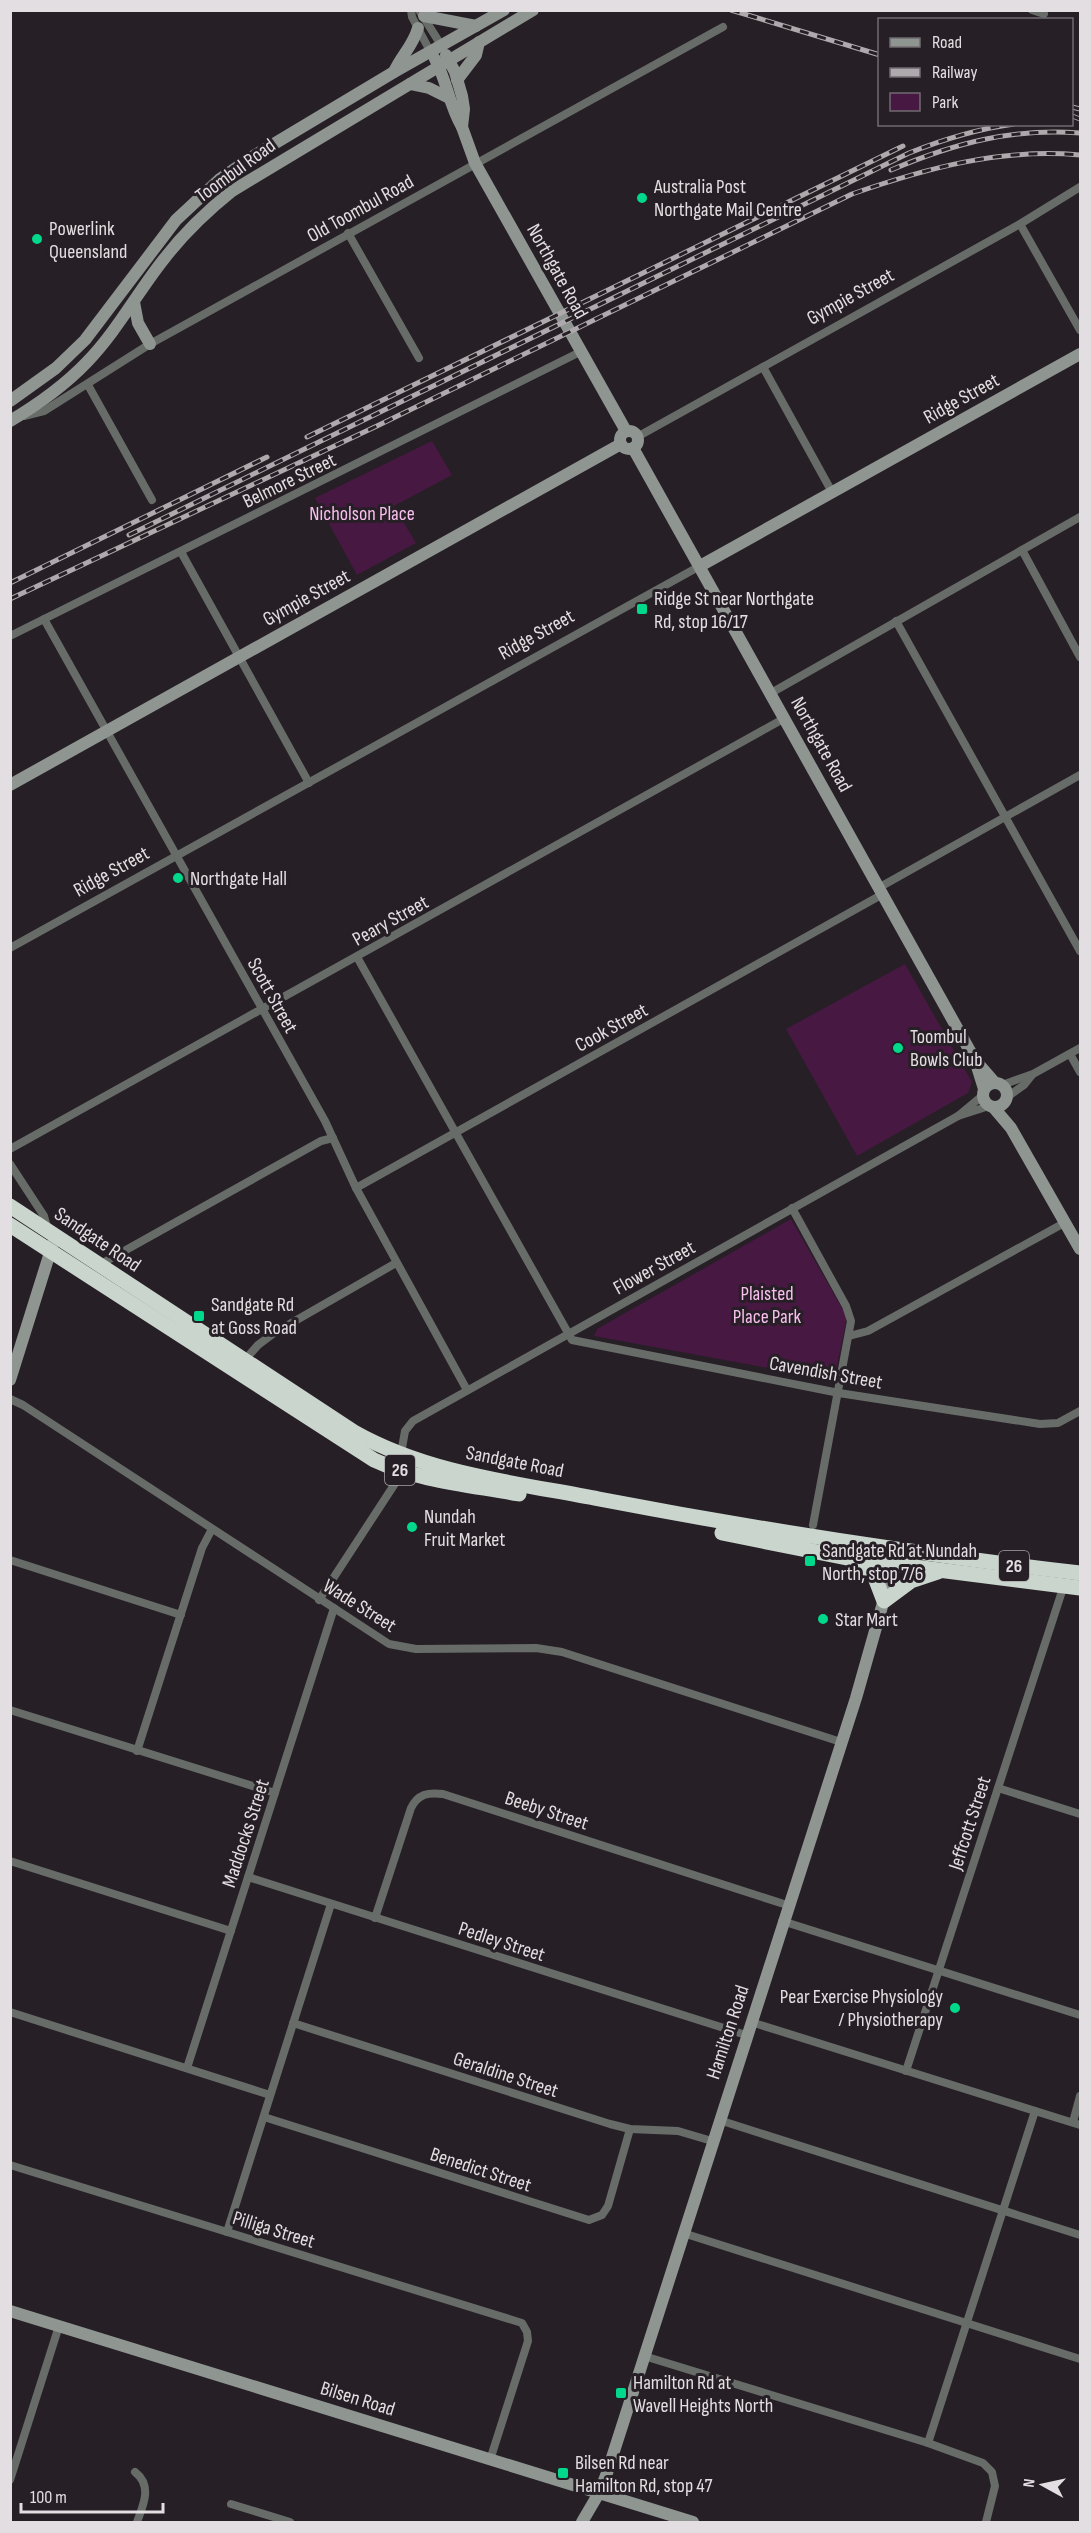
<svg xmlns="http://www.w3.org/2000/svg" width="1091" height="2533" font-family="'Sofia Sans Condensed',sans-serif">
  <rect width="100%" height="100%" fill="#261f25"/>
  <g fill="#471841">
    <path d="M432,441L452,475L394,506L416,543L357,575L315,498Z"/>
    <path d="M905,964L972,1082L968,1093L857,1156L786,1029Z"/>
    <path d="M791,1219L847,1317L834,1380L594,1336L597,1329Z"/>
  </g>
  <g fill="none" stroke-linecap="round" stroke-linejoin="round">
    <g stroke="#676c69" stroke-width="8">
      <path d="M411,10L412,17L430,51"/>
      <path d="M419,10L441,45"/>
      <path d="M1032,10L1044,14"/>
      <path d="M1020,224L1080,330"/>
      <path d="M348,233L419,358"/>
      <path d="M763,367L832,492"/>
      <path d="M88,385L152,500"/>
      <path d="M24,416L44,411L150,344L723,27"/>
      <path d="M637,437L1020,224L1080,187"/>
      <path d="M1022,550L1080,657"/>
      <path d="M181,552L309,783"/>
      <path d="M44,619L325,1121L356,1188L467,1390"/>
      <path d="M896,621L1080,951"/>
      <path d="M10,636L580,352"/>
      <path d="M771,693L1080,517"/>
      <path d="M880,887L1080,775"/>
      <path d="M10,948L700,566"/>
      <path d="M357,957L572,1340L839,1393L1040,1424L1058,1423L1080,1411"/>
      <path d="M1070,1054L1080,1072"/>
      <path d="M1002,1085L1033,1074L1080,1048"/>
      <path d="M1007,1097L1024,1085L1032,1075"/>
      <path d="M958,1116L989,1106"/>
      <path d="M10,1149L785,718"/>
      <path d="M10,1164L44,1216L48,1231"/>
      <path d="M356,1188L883,894"/>
      <path d="M792,1208L846,1306L851,1321L813,1525"/>
      <path d="M99,1265L321,1141L333,1138"/>
      <path d="M849,1336L868,1331L1066,1222"/>
      <path d="M244,1361L258,1345L274,1333L396,1263"/>
      <path d="M10,1399L23,1405L389,1644L416,1649L536,1648L562,1652L841,1742"/>
      <path d="M10,1560L181,1615"/>
      <path d="M319,1600L396,1482L405,1431L413,1421L958,1116L982,1096"/>
      <path d="M10,1710L275,1793"/>
      <path d="M137,1751L202,1548L212,1529"/>
      <path d="M998,1788L1080,1814"/>
      <path d="M10,1861L231,1931"/>
      <path d="M248,1877L746,2035"/>
      <path d="M375,1918L411,1808C418,1794 428,1792 443,1794L787,1905"/>
      <path d="M782,1921L1080,2015"/>
      <path d="M10,2012L270,2095"/>
      <path d="M751,2022L1080,2125"/>
      <path d="M293,2023L610,2124L630,2129L678,2131L712,2141"/>
      <path d="M187,2068L334,1608"/>
      <path d="M906,2071L1064,1585"/>
      <path d="M264,2117L589,2220L602,2215L608,2206L630,2129"/>
      <path d="M719,2120L1080,2235"/>
      <path d="M1073,2122L1080,2096"/>
      <path d="M10,2165L522,2323L527,2332L528,2341L490,2460"/>
      <path d="M227,2232L331,1904"/>
      <path d="M683,2233L1080,2359"/>
      <path d="M644,2356L928,2443L983,2463L992,2472L995,2486L986,2522"/>
      <path d="M928,2443L1035,2111"/>
      <path d="M135,2472C153,2486 143,2505 137,2522"/>
      <path d="M10,2480L59,2326"/>
      <path d="M231,2504L290,2522"/>
    </g>
    <g stroke="#8f9692" stroke-width="12">
      <path d="M424,16L476,26"/>
      <path d="M446,55L455,72L462,96L464,109L462,127L475,163L626,431"/>
      <path d="M435,59C447,81 449,105 462,127"/>
      <path d="M394,72C401,56 413,46 418,28"/>
      <path d="M457,80L476,55L479,42"/>
      <path d="M410,84L429,88L449,98"/>
      <path d="M134,302L138,323L150,344"/>
      <path d="M10,401L56,368L85,340L176,220L220,179L252,157L394,72L504,10"/>
      <path d="M10,421C37,405 66,384 87,362C117,331 137,293 164,259C184,233 207,211 232,191L533,10"/>
      <circle cx="629" cy="440" r="9"/>
      <path d="M633,448L975,1060L995,1083"/>
      <path d="M700,566L1080,354"/>
      <path d="M10,785L621,444"/>
      <path d="M975,1060L984,1089"/>
      <circle cx="995" cy="1095" r="12"/>
      <path d="M994,1108L1011,1128L1080,1249"/>
      <path d="M10,1380L53,1243"/>
      <path d="M10,2311L693,2522"/>
      <path d="M582,2522L599,2493L607,2473L856,1698L896,1557"/>
    </g>
    <g stroke="#cad5ce" stroke-width="15">
      <path d="M10,1206L354,1432C428,1474 517,1483 599,1499C760,1530 918,1554 1080,1573"/>
      <path d="M10,1225L374,1460C419,1481 471,1485 519,1494"/>
      <path d="M722,1533L852,1559L1080,1588"/>
      <path d="M854,1561L874,1575L884,1601L911,1581L938,1572"/>
    </g>
    <defs>
      <g id="rail">
        <path d="M731,10L880,55"/>
        <path d="M1072,107L1080,109"/>
        <path d="M1072,116L1080,119"/>
        <path d="M891,170C955,143 1011,128 1080,133"/>
        <path d="M307,437L903,146"/>
        <path d="M129,535L909,153C944,139 977,129 1014,124"/>
        <path d="M10,583L267,457"/>
        <path d="M10,599L379,425L852,194C927,168 1000,148 1080,155"/>
      </g>
    </defs>
    <use href="#rail" stroke="#aea9ad" stroke-width="5"/>
    <use href="#rail" stroke="#261f25" stroke-width="3" stroke-dasharray="9" stroke-linecap="butt"/>
  </g>
  <g fill="#00d98c" stroke="#261f25" stroke-width="2">
    <circle cx="642" cy="198" r="6"/>
    <circle cx="37" cy="239" r="6"/>
    <rect x="636" y="603" width="12" height="12" rx="3"/>
    <circle cx="178" cy="878" r="6"/>
    <circle cx="898" cy="1048" r="6"/>
    <rect x="193" y="1310" width="12" height="12" rx="3"/>
    <circle cx="412" cy="1527" r="6"/>
    <rect x="804" y="1555" width="12" height="12" rx="3"/>
    <circle cx="823" cy="1619" r="6"/>
    <circle cx="955" cy="2008" r="6"/>
    <rect x="615" y="2387" width="12" height="12" rx="3"/>
    <rect x="557" y="2467" width="12" height="12" rx="3"/>
  </g>
  <g text-anchor="middle" stroke-width="6" stroke-linejoin="round" paint-order="stroke">
    <g fill="#261f25" stroke="#aaa5a9" stroke-width="1.5">
      <rect x="385" y="1455" width="30" height="30" rx="4.5"/>
      <rect x="999" y="1551" width="30" height="30" rx="4.5"/>
    </g>
    <g font-size="18" font-weight="bold" fill="#e3dee2">
      <text x="400" y="1476">26</text>
      <text x="1014" y="1572">26</text>
    </g>
    <g font-size="20" fill="#e3dee2" stroke="#261f25">
      <text transform="translate(235 170) rotate(-36)" y="7">Toombul Road</text>
      <text transform="translate(360 208) rotate(-29)" y="7">Old Toombul Road</text>
      <text transform="translate(558 271) rotate(61)" y="7">Northgate Road</text>
      <text transform="translate(850 296) rotate(-29)" y="7">Gympie Street</text>
      <text transform="translate(961 398) rotate(-29)" y="7">Ridge Street</text>
      <text transform="translate(289 480) rotate(-26)" y="7">Belmore Street</text>
      <text transform="translate(306 597) rotate(-29)" y="7">Gympie Street</text>
      <text transform="translate(536 634) rotate(-29)" y="7">Ridge Street</text>
      <text transform="translate(822 744) rotate(61)" y="7">Northgate Road</text>
      <text transform="translate(111 871) rotate(-29)" y="7">Ridge Street</text>
      <text transform="translate(390 920) rotate(-29)" y="7">Peary Street</text>
      <text transform="translate(273 995) rotate(61)" y="7">Scott Street</text>
      <text transform="translate(611 1027) rotate(-29)" y="7">Cook Street</text>
      <text transform="translate(98 1239) rotate(34)" y="7">Sandgate Road</text>
      <text transform="translate(654 1267) rotate(-29)" y="7">Flower Street</text>
      <text transform="translate(826 1372) rotate(10)" y="7">Cavendish Street</text>
      <text transform="translate(515 1461) rotate(11)" y="7">Sandgate Road</text>
      <text transform="translate(360 1605) rotate(32)" y="7">Wade Street</text>
      <text transform="translate(547 1810) rotate(18)" y="7">Beeby Street</text>
      <text transform="translate(969 1823) rotate(-72)" y="7">Jeffcott Street</text>
      <text transform="translate(245 1833) rotate(-72)" y="7">Maddocks Street</text>
      <text transform="translate(502 1941) rotate(18)" y="7">Pedley Street</text>
      <text transform="translate(727 2032) rotate(-72)" y="7">Hamilton Road</text>
      <text transform="translate(506 2074) rotate(18)" y="7">Geraldine Street</text>
      <text transform="translate(481 2169) rotate(18)" y="7">Benedict Street</text>
      <text transform="translate(274 2229) rotate(17)" y="7">Pilliga Street</text>
      <text transform="translate(358 2398) rotate(17)" y="7">Bilsen Road</text>
    </g>
    <g font-size="20" fill="#e3dee2" stroke="#261f25" text-anchor="start">
      <text x="654" y="193">Australia Post<tspan x="654" dy="23">Northgate Mail Centre</tspan></text>
      <text x="49" y="235">Powerlink<tspan x="49" dy="23">Queensland</tspan></text>
      <text x="654" y="605">Ridge St near Northgate<tspan x="654" dy="23">Rd, stop 16/17</tspan></text>
      <text x="190" y="885">Northgate Hall</text>
      <text x="910" y="1043">Toombul<tspan x="910" dy="23">Bowls Club</tspan></text>
      <text x="211" y="1311">Sandgate Rd<tspan x="211" dy="23">at Goss Road</tspan></text>
      <text x="424" y="1523">Nundah<tspan x="424" dy="23">Fruit Market</tspan></text>
      <text x="822" y="1557">Sandgate Rd at Nundah<tspan x="822" dy="23">North, stop 7/6</tspan></text>
      <text x="835" y="1626">Star Mart</text>
      <text x="943" y="2003" text-anchor="end">Pear Exercise Physiology<tspan x="943" dy="23">/ Physiotherapy</tspan></text>
      <text x="633" y="2389">Hamilton Rd at<tspan x="633" dy="23">Wavell Heights North</tspan></text>
      <text x="575" y="2469">Bilsen Rd near<tspan x="575" dy="23">Hamilton Rd, stop 47</tspan></text>
    </g>
    <g font-size="20" fill="#f9bfee" stroke="#261f25">
      <text x="362" y="520">Nicholson Place</text>
      <text x="767" y="1300">Plaisted<tspan x="767" dy="23">Place Park</tspan></text>
    </g>
  </g>
  <rect width="1091" height="2533" fill="none" stroke="#e3dee2" stroke-width="24"/>
  <rect x="878" y="18" width="195" height="108" fill="#261f25" stroke="#726b71" stroke-width="1.5"/>
  <rect x="890" y="38" width="30" height="9" fill="#8f9692" stroke="#726b71" stroke-width="1.5"/>
  <text x="932" y="48" font-size="18" fill="#e3dee2">Road</text>
  <rect x="890" y="68" width="30" height="9" fill="#aea9ad" stroke="#726b71" stroke-width="1.5"/>
  <text x="932" y="78" font-size="18" fill="#e3dee2">Railway</text>
  <rect x="890" y="93" width="30" height="18" fill="#471841" stroke="#726b71" stroke-width="1.5"/>
  <text x="932" y="108" font-size="18" fill="#e3dee2">Park</text>
  <g transform="translate(1043 2485) rotate(278)" stroke="#261f25" stroke-width="4.5" paint-order="stroke">
  <path d="M0-4.5L10 22L0 15L-10 22Z" fill="#e3dee2"/>
  <text y="-9" font-size="16" font-weight="bold" text-anchor="middle" fill="#e3dee2">N</text>
  </g>
  <path d="M21 2503v9h142v-9" fill="none" stroke="#e3dee2" stroke-width="3"/>
  <text x="30" y="2503" font-size="18" fill="#e3dee2" stroke="#261f25" stroke-width="4.5" paint-order="stroke">100 m</text>
</svg>
